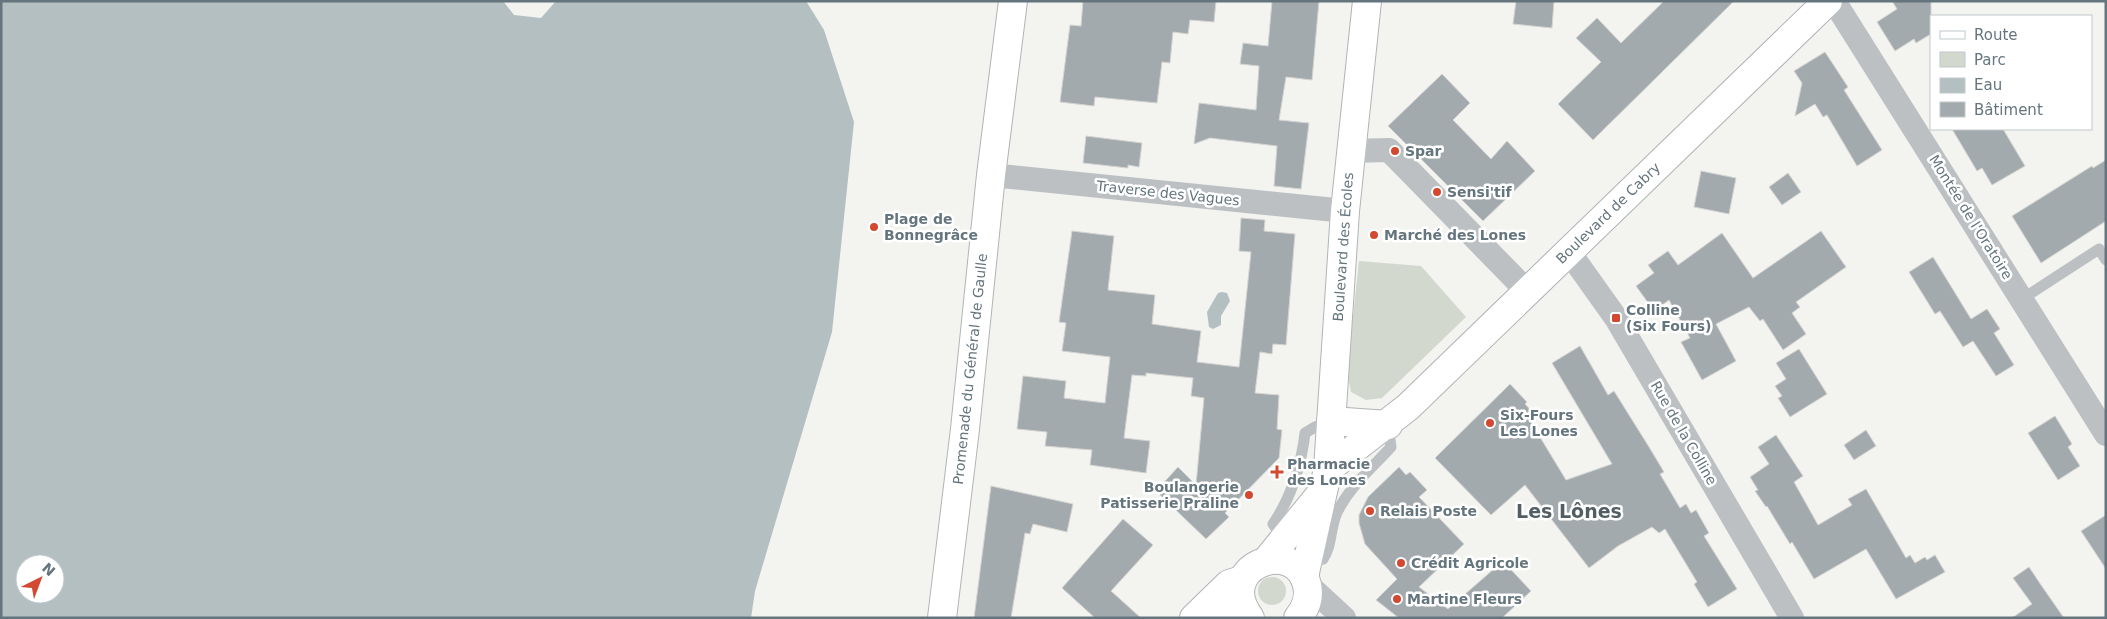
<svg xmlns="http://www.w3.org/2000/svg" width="2107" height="619" font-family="'DejaVu Sans',sans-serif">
  <rect width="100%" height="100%" fill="#f3f3f0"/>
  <g fill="#d3d8cf">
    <path d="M1359,261L1421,266L1466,317L1382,398L1366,400L1351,392L1347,372Z"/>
    <circle cx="1272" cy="591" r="14"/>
  </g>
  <g fill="#b3bfc1" fill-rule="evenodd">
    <path d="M1,1H503L514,15L541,18L556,1H806L824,30L854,122L832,332L755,591L751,618H1ZM25,564H55V594H25Z"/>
    <path d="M1222,292L1227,293L1230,301L1221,316V325L1213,329L1209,327L1207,312L1218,293Z"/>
  </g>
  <g fill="#a3aaae" stroke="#d4d4d2">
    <path d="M1083,1H1216L1214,22L1190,20L1188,34L1173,32L1170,63L1162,62L1157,103L1095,97L1094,106L1060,102L1070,25L1081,26Z"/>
    <path d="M1272,1H1319L1312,80L1286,77L1279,120L1309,123L1301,189L1274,186L1277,146L1210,138L1194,144L1199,103L1256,110L1259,66L1240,64L1243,43L1268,46Z"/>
    <path d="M1516,1H1554L1552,28L1513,24Z"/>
    <path d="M1664,1H1734L1593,140L1558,104L1601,62L1576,38L1597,18L1621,43Z"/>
    <path d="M1892,1H1931V34L1916,43L1914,39L1895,51L1877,22L1897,9Z"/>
    <path d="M1825,52L1848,87L1844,90L1882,150L1857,166L1827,115L1823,117L1815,104L1795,116L1802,83L1794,71Z"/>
    <path d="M1442,74L1470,103L1453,120L1491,159L1507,141L1535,171L1483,221L1388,126Z"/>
    <path d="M1952,129H2003L2025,166L1992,185L1982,168L1977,171Z"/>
    <path d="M1086,136L1142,143L1139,167L1128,165V168L1083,163Z"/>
    <path d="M2106,160V221L2041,263L2012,216L2092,166L2093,168Z"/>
    <path d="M1701,171L1736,178L1729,214L1694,207Z"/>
    <path d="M1788,173L1801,192L1782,205L1769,187Z"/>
    <path d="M1241,218L1265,220L1264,231L1295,234L1286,345L1273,344L1272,354L1260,352L1255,393L1279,395L1277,429L1282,430L1279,458L1225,513L1229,517L1206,539L1156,491L1178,467L1196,485L1204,398L1191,396L1193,378L1146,373V376L1132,375L1124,438L1150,441L1146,473L1090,465L1092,450L1045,446L1047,432L1017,429L1023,376L1066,381L1064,398L1105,403L1110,357L1062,351L1066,323L1059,322L1072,231L1114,236L1108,290L1155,295L1152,324L1201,331L1197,362L1239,367L1251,252L1239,251Z"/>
    <path d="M1821,231L1846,267L1796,302L1800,307L1792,313L1806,334L1783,350L1763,319L1760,321L1749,307L1716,324L1736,361L1702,380L1681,342L1690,338L1669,300L1654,311L1636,286L1654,273L1648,265L1668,251L1678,265L1722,233L1753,278Z"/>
    <path d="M1933,257L1971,319L1987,309L2000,329L1994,333L2014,365L1996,376L1973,341L1963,347L1940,311L1935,314L1909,272Z"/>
    <path d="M1580,346L1608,395L1614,391L1649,447L1664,472L1660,474L1680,508L1686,504L1691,513L1696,510L1709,533L1704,536L1737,589L1708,607L1694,584L1697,582L1665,529L1659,533L1652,527L1618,546L1589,568L1525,485L1491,515L1435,458L1510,384L1527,402L1525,404L1534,414L1529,419L1566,480L1612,464L1552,363Z"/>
    <path d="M1799,349L1827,394L1790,417L1778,398L1782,396L1775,386L1786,379L1776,363Z"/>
    <path d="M2055,416L2072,444L2068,447L2080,466L2058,480L2028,433Z"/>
    <path d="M1866,430L1876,446L1854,460L1844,445Z"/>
    <path d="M1776,435L1803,476L1794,482L1818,525L1852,505L1848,499L1866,489L1906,558L1910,555L1915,563L1925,557L1927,560L1935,555L1945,572L1896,599L1866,549L1814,579L1792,542L1790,544L1767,506L1766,507L1755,491L1758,490L1750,477L1769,464L1758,447Z"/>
    <path d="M1399,467L1406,475L1410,472L1427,490L1419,497L1464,544L1419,587L1448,609L1503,561L1531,591L1502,618H1399L1376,600L1397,579L1365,544L1359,523V515L1368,497Z"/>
    <path d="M991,486L1073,504L1067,532L1033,524L1030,534L1025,533L1011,618H974Z"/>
    <path d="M2106,515V569L2081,531Z"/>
    <path d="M1123,519L1153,545L1111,591L1141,618H1095L1062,588Z"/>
    <path d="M2029,567L2041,585L2064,618H2012L2032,604L2013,578Z"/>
  </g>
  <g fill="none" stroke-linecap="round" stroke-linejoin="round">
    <defs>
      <g id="secondary">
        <path d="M1331,421L1388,425"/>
        <path d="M1328,469L1408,407L1828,1"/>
        <path d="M1199,614H1233L1249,618"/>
        <path d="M1194,618L1229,584L1242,580"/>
      </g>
      <g id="primary">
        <path d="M1267,560L1319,496"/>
        <path d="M1304,577L1328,469L1345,211L1367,1"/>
        <path d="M942,618L965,429L991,175L1013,1"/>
        <path d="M1250,618C1212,567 1295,535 1307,585C1310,598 1306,608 1298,618"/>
      </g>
    </defs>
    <use href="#secondary" stroke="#afb4b7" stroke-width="30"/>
    <use href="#primary" stroke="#b0b4b7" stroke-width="30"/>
    <g stroke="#bcc0c3" stroke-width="11">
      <path d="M2022,299L2099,249L2106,260"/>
      <path d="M1284,539L1273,524C1292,496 1301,467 1305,433L1315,427L1330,422"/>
      <path d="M1309,562L1323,559C1332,546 1330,530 1336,515C1347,489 1372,468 1391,447L1388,425"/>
    </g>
    <g stroke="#bcc0c3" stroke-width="24">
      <path d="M1834,1L2106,434"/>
      <path d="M1350,151L1389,150L1528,292"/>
      <path d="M991,175L1345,211"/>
      <path d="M1569,252L1616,318L1792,618"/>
      <path d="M1306,583L1344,618"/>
    </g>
    <use href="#secondary" stroke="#fff" stroke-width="28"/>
    <use href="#primary" stroke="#fff" stroke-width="28"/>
  </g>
  <g fill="#d24831" stroke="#fff" stroke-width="2">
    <circle cx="1395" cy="151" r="5"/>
    <circle cx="1437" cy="192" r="5"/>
    <circle cx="874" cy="227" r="5"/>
    <circle cx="1374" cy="235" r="5"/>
    <rect x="1611" y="313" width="10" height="10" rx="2.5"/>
    <circle cx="1490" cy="423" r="5"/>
    <path d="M1274.5 464.5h5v5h5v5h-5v5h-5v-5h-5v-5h5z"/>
    <circle cx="1249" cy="495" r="5"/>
    <circle cx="1370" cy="511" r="5"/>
    <circle cx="1401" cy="563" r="5"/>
    <circle cx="1397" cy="599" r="5"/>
  </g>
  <g text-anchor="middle" stroke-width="5" stroke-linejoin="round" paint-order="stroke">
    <g font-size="14" font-weight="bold" fill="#65757e" stroke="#fff" text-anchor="start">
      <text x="1405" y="156">Spar</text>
      <text x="1447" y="197">Sensi'tif</text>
      <text x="884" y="224">Plage de<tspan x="884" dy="16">Bonnegrâce</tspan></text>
      <text x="1384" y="240">Marché des Lones</text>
      <text x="1626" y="315">Colline<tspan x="1626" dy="16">(Six Fours)</tspan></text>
      <text x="1500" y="420">Six-Fours<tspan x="1500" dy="16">Les Lones</tspan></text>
      <text x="1287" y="469">Pharmacie<tspan x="1287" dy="16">des Lones</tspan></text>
      <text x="1239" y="492" text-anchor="end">Boulangerie<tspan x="1239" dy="16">Patisserie Praline</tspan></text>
      <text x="1380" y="516">Relais Poste</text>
      <text x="1411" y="568">Crédit Agricole</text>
      <text x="1407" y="604">Martine Fleurs</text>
    </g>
    <g font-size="14" fill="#65757e" stroke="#fff">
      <text transform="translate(1168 193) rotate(6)" y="5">Traverse des Vagues</text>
      <text transform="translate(1608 213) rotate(-44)" y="5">Boulevard de Cabry</text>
      <text transform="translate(1971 217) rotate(58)" y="5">Montée de l'Oratoire</text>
      <text transform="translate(1343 247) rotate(-86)" y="5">Boulevard des Écoles</text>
      <text transform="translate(970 369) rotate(-84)" y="5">Promenade du Général de Gaulle</text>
      <text transform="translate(1684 433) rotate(60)" y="5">Rue de la Colline</text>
    </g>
    <g font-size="19" font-weight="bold" fill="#525e64" stroke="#fff">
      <text x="1569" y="518">Les Lônes</text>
    </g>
  </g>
  <rect width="2107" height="619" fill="none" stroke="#65757e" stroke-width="5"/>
  <rect x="1930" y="15" width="162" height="115" fill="#ffffff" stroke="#c1c8cb"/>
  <rect x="1940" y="31" width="25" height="8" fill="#ffffff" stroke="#c1c8cb"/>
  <text x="1974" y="40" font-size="15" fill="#65757e">Route</text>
  <rect x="1940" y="52" width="25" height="15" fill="#d3d8cf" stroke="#c1c8cb"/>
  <text x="1974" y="65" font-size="15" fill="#65757e">Parc</text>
  <rect x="1940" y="78" width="25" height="15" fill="#b3bfc1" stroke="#c1c8cb"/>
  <text x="1974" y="90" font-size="15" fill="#65757e">Eau</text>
  <rect x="1940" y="102" width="25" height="15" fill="#a3aaae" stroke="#c1c8cb"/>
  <text x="1974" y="115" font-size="15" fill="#65757e">Bâtiment</text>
  <g transform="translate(40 579) rotate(42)"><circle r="24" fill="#ffffff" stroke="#c1c8cb"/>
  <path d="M0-4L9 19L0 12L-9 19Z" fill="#d24831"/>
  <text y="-8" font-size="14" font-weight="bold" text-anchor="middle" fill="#65757e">N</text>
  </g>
</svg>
